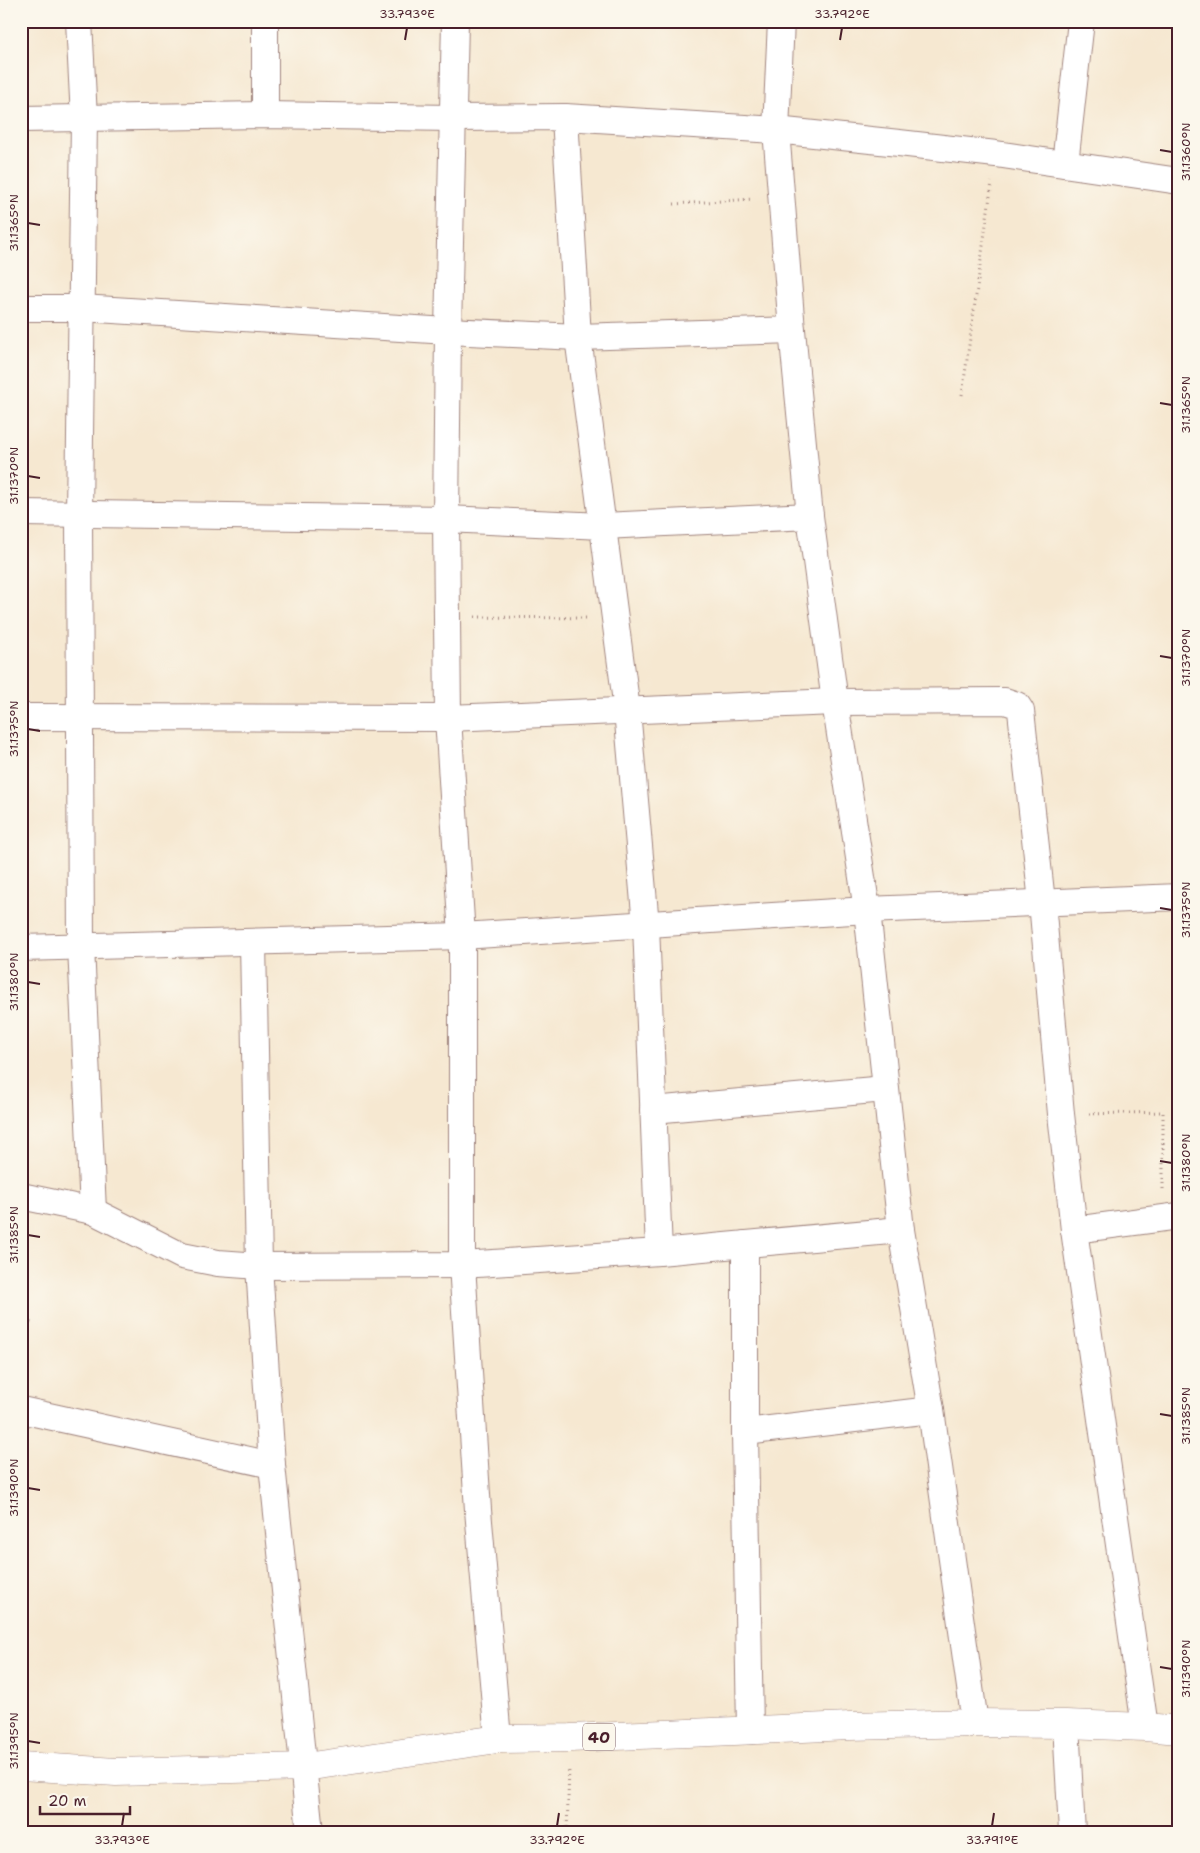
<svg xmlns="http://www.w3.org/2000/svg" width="1200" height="1853" font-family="'Shantell Sans',sans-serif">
  <rect width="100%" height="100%" fill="#fbf7ec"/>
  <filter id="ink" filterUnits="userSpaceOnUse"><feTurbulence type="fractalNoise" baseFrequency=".02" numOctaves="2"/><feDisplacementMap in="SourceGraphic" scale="10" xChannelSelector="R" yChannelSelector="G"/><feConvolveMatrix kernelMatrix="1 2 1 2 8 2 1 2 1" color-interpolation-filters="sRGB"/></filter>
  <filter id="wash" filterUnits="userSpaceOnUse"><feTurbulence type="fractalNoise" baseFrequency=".0096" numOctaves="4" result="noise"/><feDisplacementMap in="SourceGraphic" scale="20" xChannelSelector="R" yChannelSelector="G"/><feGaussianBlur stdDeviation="1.12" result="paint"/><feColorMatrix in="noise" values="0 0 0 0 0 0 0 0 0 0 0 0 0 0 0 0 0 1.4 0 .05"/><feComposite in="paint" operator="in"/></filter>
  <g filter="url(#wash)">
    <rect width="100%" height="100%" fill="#f6e8d1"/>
  </g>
  <g filter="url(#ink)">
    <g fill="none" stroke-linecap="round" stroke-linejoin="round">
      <defs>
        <g id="minor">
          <path d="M79,21L84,118L79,515L81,946L93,1211"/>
          <path d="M265,21V115"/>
          <path d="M455,21L448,331L446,519L448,718L462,936V1265L478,1510L498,1739"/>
          <path d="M781,21L776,130L792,330L810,516L835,702L867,910L901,1230L931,1410L975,1723"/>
          <path d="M565,117L578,337L627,710L646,925L659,1252"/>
          <path d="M21,119L265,115L452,118L565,117L776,130L899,143L996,154L1179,181"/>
          <path d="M1065,164L1081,21"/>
          <path d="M21,308H81L448,331L578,337L792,330"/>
          <path d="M21,513L446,519L603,526L810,516"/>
          <path d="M21,717L448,718L835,702L1005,701L1017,705L1021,711L1042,902L1061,1114L1074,1230L1145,1727"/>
          <path d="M253,942L259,1266L272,1465L310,1832"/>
          <path d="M21,948L462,936L867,910L1179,897"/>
          <path d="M653,1110L885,1089"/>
          <path d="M21,1196L93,1211L182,1256L218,1263L259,1266L462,1265L659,1252L901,1230"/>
          <path d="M1074,1230L1179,1216"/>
          <path d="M745,1244V1432L750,1731"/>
          <path d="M21,1410L272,1465"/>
          <path d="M745,1432L931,1410"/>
          <path d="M1066,1724L1072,1832"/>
        </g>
        <path id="trunk" d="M21,1766L116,1772L305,1767L498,1739L570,1738L850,1726L975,1723L1066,1724L1145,1727L1179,1730"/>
      </defs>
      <use href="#minor" stroke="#a0847e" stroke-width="28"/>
      <use href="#trunk" stroke="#a0847e" stroke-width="29"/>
      <g stroke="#a0847e" stroke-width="3" stroke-dasharray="1 4" stroke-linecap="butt">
        <path d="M674,204L753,199"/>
        <path d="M962,395L992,182"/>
        <path d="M475,617L587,618"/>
        <path d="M1089,1114L1163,1112V1190"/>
        <path d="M21,1319L34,1324"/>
        <path d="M567,1832L569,1767"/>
      </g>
      <use href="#minor" stroke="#fff" stroke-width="26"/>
      <use href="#trunk" stroke="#fff" stroke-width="28"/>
    </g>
  </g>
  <path fill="none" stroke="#4a1f2b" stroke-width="2" d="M405,40L407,28M840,40L842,28M1160,150L1172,152M28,223L40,225M1160,403L1172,405M28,476L40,478M1160,656L1172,658M28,729L40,731M1160,908L1172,910M28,982L40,984M1160,1161L1172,1163M28,1235L40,1237M1160,1414L1172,1416M28,1488L40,1490M1160,1667L1172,1669M28,1741L40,1743M122,1826L124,1813M557,1826L559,1813M992,1826L994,1813"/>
  <g text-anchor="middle" stroke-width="4" stroke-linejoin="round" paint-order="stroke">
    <rect fill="#fbf7ec" stroke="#7f6065" stroke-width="1" x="583" y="1723.5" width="32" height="27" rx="4"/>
    <g font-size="16" font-weight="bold" fill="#4a1f2b">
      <text x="599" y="1743">40</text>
    </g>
  </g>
  <rect width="1200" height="1853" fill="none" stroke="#fbf7ec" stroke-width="55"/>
  <path d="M40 1806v8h90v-8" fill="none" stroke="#4a1f2b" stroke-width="2.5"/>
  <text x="48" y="1806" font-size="15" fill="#4a1f2b" stroke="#fbf7ec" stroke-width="4" paint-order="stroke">20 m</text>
  <rect x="28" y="28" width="1144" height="1798" fill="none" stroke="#4a1f2b" stroke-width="2"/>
  <g font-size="12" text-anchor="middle" fill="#4a1f2b">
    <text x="407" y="18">33.793°E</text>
    <text x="842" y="18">33.792°E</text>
    <text transform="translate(1186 152) rotate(-90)" y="4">31.1360°N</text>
    <text transform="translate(14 223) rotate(-90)" y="4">31.1365°N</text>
    <text transform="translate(1186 405) rotate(-90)" y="4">31.1365°N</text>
    <text transform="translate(14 476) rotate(-90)" y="4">31.1370°N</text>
    <text transform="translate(1186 658) rotate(-90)" y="4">31.1370°N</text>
    <text transform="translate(14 729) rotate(-90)" y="4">31.1375°N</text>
    <text transform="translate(1186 910) rotate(-90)" y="4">31.1375°N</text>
    <text transform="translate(14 982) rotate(-90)" y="4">31.1380°N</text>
    <text transform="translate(1186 1163) rotate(-90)" y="4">31.1380°N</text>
    <text transform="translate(14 1235) rotate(-90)" y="4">31.1385°N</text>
    <text transform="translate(1186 1416) rotate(-90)" y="4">31.1385°N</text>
    <text transform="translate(14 1488) rotate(-90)" y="4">31.1390°N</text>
    <text transform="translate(1186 1669) rotate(-90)" y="4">31.1390°N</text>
    <text transform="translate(14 1741) rotate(-90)" y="4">31.1395°N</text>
    <text x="122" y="1844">33.793°E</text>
    <text x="557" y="1844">33.792°E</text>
    <text x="992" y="1844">33.791°E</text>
  </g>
</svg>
